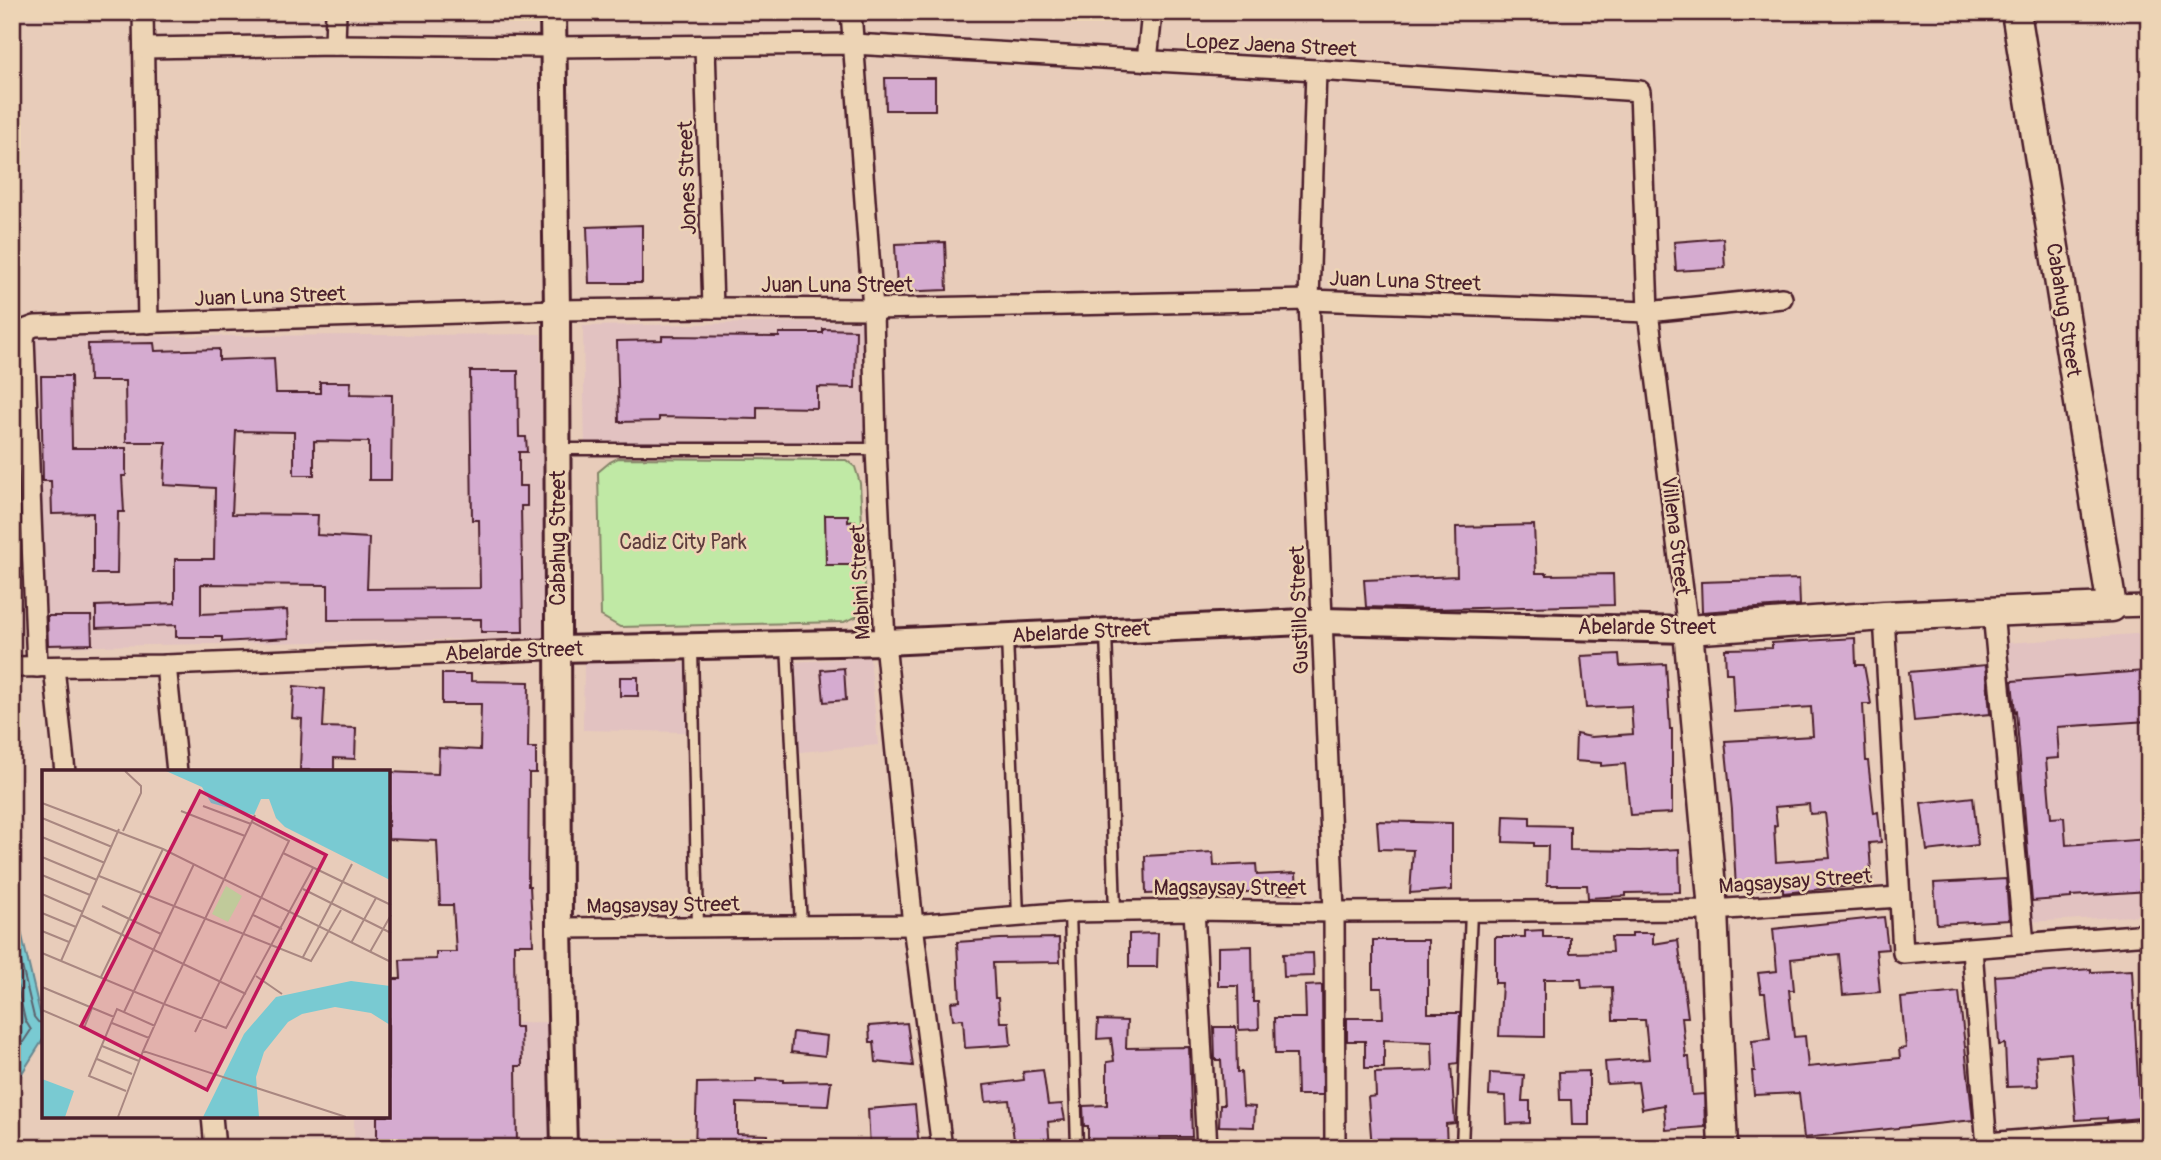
<svg xmlns="http://www.w3.org/2000/svg" width="2161" height="1160" font-family="Pangolin,sans-serif">
  <rect width="100%" height="100%" fill="#e8ccba"/>
  <filter id="ink" filterUnits="userSpaceOnUse"><feTurbulence type="fractalNoise" baseFrequency=".0143" numOctaves="2"/><feDisplacementMap in="SourceGraphic" scale="14" xChannelSelector="R" yChannelSelector="G"/><feConvolveMatrix kernelMatrix="1 2 1 2 8 2 1 2 1" color-interpolation-filters="sRGB"/></filter>
  <g filter="url(#ink)">
    <g fill="#e2c2c1">
      <path d="M865,321L868,456L585,455L583,326Z"/>
      <path d="M541,334L545,638L41,647L32,337Z"/>
      <path d="M2149,633V915L2029,922L2007,643Z"/>
      <path d="M870,657L878,745L800,752L794,662Z"/>
      <path d="M584,661L687,663L686,732L583,730Z"/>
      <path d="M556,1022L558,1148H354V1116H388L389,1024Z"/>
    </g>
    <path fill="#c0e9a5" stroke="#858468" stroke-width="2" d="M618,458L846,460L855,467L860,483L866,604L856,617L844,622L620,627L601,616L598,472L610,462Z"/>
    <path fill="#79cad2" stroke="#66868f" stroke-width="2" d="M12,893L44,1030V1038L12,1089Z"/>
    <g fill="none" stroke-linecap="round" stroke-linejoin="round">
      <g stroke="#5d636e" stroke-width="2">
        <path d="M12,924L34,1017L38,1022L44,1023"/>
        <path d="M12,963L25,1020L31,1030L12,1059"/>
      </g>
    </g>
    <g fill="#d5abd0" stroke="#4a1f2b" stroke-width="2" fill-rule="evenodd">
      <path d="M885,78H935V110H886Z"/>
      <path d="M642,225V283H589L587,227Z"/>
      <path d="M1723,238L1725,268L1676,271L1674,242Z"/>
      <path d="M945,242L947,290L897,292L895,244Z"/>
      <path d="M823,329L856,330L855,388L817,387V408L757,407V419L659,417V421L619,422L617,341L662,340V336L779,337V333H823Z"/>
      <path d="M154,343L155,351L219,349V360L274,358L276,393H320V382H351L350,394L392,395L391,480H369V442L314,441V475H294V432L236,431L232,514L318,515L317,535L369,538L367,589L480,588L479,520H472L470,371H518L519,437H526L527,452H519V486H527V506H521L523,632H481V619L328,620V585L201,584V614L287,610L289,638L222,642V637H176V625L96,628V606L175,603V559H214L215,488L164,485L166,442H126L125,381H89L88,344Z"/>
      <path d="M41,376H71L72,448H126V476H122L124,512H118L117,574H93V513L52,514L51,481H43Z"/>
      <path d="M825,515H848V522L855,521L856,565H826Z"/>
      <path d="M1534,525L1536,573H1547V575L1613,574L1614,605L1432,609L1366,607L1364,580L1457,576L1456,527Z"/>
      <path d="M1799,579L1800,605L1702,612L1701,582Z"/>
      <path d="M47,616H91L92,644L48,645Z"/>
      <path d="M1855,638L1856,665H1864L1871,704H1863L1866,761H1868L1874,813L1878,812L1881,842L1869,843L1872,884L1783,893V888L1736,890L1732,810L1725,741L1813,736L1811,707L1734,712L1732,673H1726L1725,649L1772,648V643ZM1809,804L1810,814L1825,813L1830,858L1776,862L1774,826L1777,825L1775,807Z"/>
      <path d="M1619,654L1620,666L1666,664L1670,729H1672V813L1630,815L1625,764L1601,766V763L1575,761L1576,734L1591,737L1633,734L1631,706L1586,708L1581,656Z"/>
      <path d="M1986,665L1990,714L1914,721L1909,672Z"/>
      <path d="M844,668L846,700L824,702L821,670Z"/>
      <path d="M2144,671L2148,721L2057,727L2059,758L2046,759L2051,818L2064,817L2066,845L2149,839V891L2071,896V898L2032,901L2016,711L2015,712L2012,681Z"/>
      <path d="M442,674H471V681L529,682L528,748H536V773H529L528,886H530L533,944H514L515,1027H521L522,1066H516L517,1148H442V1142L377,1140V1116H388V979H401L400,960L436,959V952H456L453,905H440L437,841L388,839V772L438,774L439,748L480,750L481,704H442Z"/>
      <rect x="620" y="677" width="18" height="19"/>
      <path d="M294,686L325,689L323,727L356,728L355,759L334,758V771L300,770L302,719L292,718Z"/>
      <path d="M1973,797L1978,845L1927,851L1921,803Z"/>
      <path d="M1504,816L1530,817V825L1570,826V850L1640,851L1679,849L1680,892L1626,893V896L1588,898L1587,885H1547L1548,846H1534V843L1503,842Z"/>
      <path d="M1377,821L1452,823V890L1410,893L1413,850L1379,849Z"/>
      <path d="M1213,852L1214,866L1256,864L1257,875L1296,873L1297,893L1266,894V891L1230,893V891L1146,894L1145,856Z"/>
      <path d="M2006,879L2009,920L1937,924L1934,883Z"/>
      <path d="M1884,917L1888,949L1876,950L1880,992L1843,995L1839,954L1791,959L1794,990H1789L1794,1037L1805,1036L1808,1067L1900,1058L1899,1049L1906,1048L1901,998L1959,992L1973,1120L1804,1138L1799,1093L1754,1095L1752,1071H1755L1752,1041L1770,1039L1765,993H1761L1758,973L1777,971L1773,929Z"/>
      <path d="M1543,930V937H1570V953L1612,952L1611,937H1632V933H1653V944L1678,940L1688,1017H1682L1686,1057H1689L1692,1095L1704,1094L1705,1127L1666,1130L1664,1105L1642,1109L1638,1082L1607,1084L1605,1062L1649,1059L1645,1020H1613L1612,987L1582,988L1581,979H1544V1037L1499,1036L1502,983H1495V937H1525V931Z"/>
      <path d="M1158,933L1157,967H1129V934Z"/>
      <path d="M1059,938L1060,962L993,963L995,998H998L1000,1022H1009L1011,1045L965,1048L963,1019L953,1020L951,1002L960,1001L957,942L1000,939Z"/>
      <path d="M1373,940H1428V1013H1460L1458,1063L1451,1064L1455,1123L1446,1124L1447,1148H1372L1368,1097L1376,1096L1375,1073L1433,1071L1432,1042L1384,1040V1068H1365V1041H1347V1018H1383L1382,988H1373Z"/>
      <path d="M1252,946L1253,1002H1258L1259,1029L1239,1030L1238,986H1218V947Z"/>
      <path d="M1313,953L1314,976L1284,977L1283,954Z"/>
      <path d="M2091,969V972L2132,970L2140,1118L2107,1121V1118L2076,1120L2071,1053L2036,1056L2038,1086L2007,1087L2005,1044L1999,1045L1995,976Z"/>
      <path d="M1322,985L1323,1095H1297L1296,1054H1275L1274,1018H1306L1305,986Z"/>
      <path d="M1098,1020L1127,1021L1126,1048L1189,1047L1192,1137H1160L1161,1148H1088V1126H1084L1083,1106L1107,1105V1062L1114,1061L1111,1038L1097,1039Z"/>
      <path d="M907,1023L913,1066L876,1062L874,1042H870L869,1026Z"/>
      <path d="M1214,1027H1236L1237,1072H1241L1243,1106L1255,1107L1254,1127L1219,1126L1220,1105H1224L1221,1060H1215Z"/>
      <path d="M793,1032L827,1036L825,1056L791,1052Z"/>
      <path d="M1043,1070L1048,1105L1062,1104L1065,1120L1048,1122L1050,1148H1015L1009,1100L986,1102L984,1085L1024,1080L1023,1072Z"/>
      <path d="M1589,1071V1125H1572L1571,1100H1560L1559,1072Z"/>
      <path d="M1490,1073L1524,1075L1522,1101H1530V1123L1507,1124L1506,1096L1489,1095Z"/>
      <path d="M756,1079L783,1080V1082L831,1081L828,1106L737,1103V1134L768,1135V1148H695L697,1083L756,1082Z"/>
      <path d="M915,1105L919,1148H870L868,1109Z"/>
    </g>
    <g fill="none" stroke-linecap="round" stroke-linejoin="round">
      <defs>
        <g id="service">
          <path d="M558,449H876"/>
          <path d="M1106,632L1115,911"/>
          <path d="M1007,637L1018,916"/>
          <path d="M787,644L801,926"/>
          <path d="M692,648L698,927"/>
          <path d="M1070,912L1077,1148"/>
          <path d="M1462,1148L1471,911"/>
        </g>
        <g id="minor">
          <path d="M143,12L148,323"/>
          <path d="M851,12L873,309L876,449L885,642L913,925L942,1148"/>
          <path d="M335,45L336,12"/>
          <path d="M705,46L713,308"/>
          <path d="M144,48L335,45L553,47L853,44L1316,70L1640,91L1648,312L1688,630"/>
          <path d="M1147,61L1152,12"/>
          <path d="M1316,70L1309,300L1334,912L1335,1148"/>
          <path d="M2112,607L2149,606"/>
          <path d="M1993,612L2024,944"/>
          <path d="M1884,616L1903,953L2149,934"/>
          <path d="M166,665L177,772"/>
          <path d="M12,667L166,665L558,649"/>
          <path d="M37,667L24,338L27,329L35,326L557,310L713,308L873,309L1309,300L1648,312L1782,298"/>
          <path d="M54,667L65,772"/>
          <path d="M1194,910L1207,1148"/>
          <path d="M559,928L913,925L1070,912L1194,910L1334,912L1713,910L1899,897"/>
          <path d="M1972,949L1987,1148"/>
          <path d="M212,1116L215,1148"/>
          <path d="M1987,1143L2149,1130"/>
        </g>
        <g id="tertiary">
          <path d="M553,12L557,310L559,928L564,1148"/>
          <path d="M558,649L885,642L1323,621L1688,630"/>
        </g>
        <path id="secondary" d="M1723,1148L1713,910L1688,630L1884,616L2112,607L2016,12"/>
      </defs>
      <use href="#service" stroke="#4a1f2b" stroke-width="15"/>
      <use href="#minor" stroke="#4a1f2b" stroke-width="24"/>
      <use href="#tertiary" stroke="#4a1f2b" stroke-width="30"/>
      <use href="#secondary" stroke="#4a1f2b" stroke-width="33"/>
      <use href="#service" stroke="#edd4b5" stroke-width="10"/>
      <use href="#minor" stroke="#edd4b5" stroke-width="19"/>
      <use href="#tertiary" stroke="#edd4b5" stroke-width="24"/>
      <use href="#secondary" stroke="#edd4b5" stroke-width="28"/>
    </g>
  </g>
  <g text-anchor="middle" stroke-width="5" stroke-linejoin="round" paint-order="stroke">
    <g font-size="21" fill="#4a1f2b" stroke="#edd4b5">
      <text transform="translate(1271 45) rotate(3)" y="7">Lopez Jaena Street</text>
      <text transform="translate(687 178) rotate(-92)" y="7">Jones Street</text>
      <text transform="translate(1405 281) rotate(2)" y="7">Juan Luna Street</text>
      <text x="837" y="292">Juan Luna Street</text>
      <text transform="translate(270 296) rotate(-2)" y="7">Juan Luna Street</text>
      <text transform="translate(2064 310) rotate(81)" y="7">Cabahug Street</text>
      <text transform="translate(1676 536) rotate(83)" y="7">Villena Street</text>
      <text transform="translate(558 538) rotate(-90)" y="7">Cabahug Street</text>
      <text transform="translate(860 582) rotate(-93)" y="7">Mabini Street</text>
      <text transform="translate(1299 610) rotate(-92)" y="7">Gustillo Street</text>
      <text x="1647" y="634">Abelarde Street</text>
      <text transform="translate(1081 632) rotate(-3)" y="7">Abelarde Street</text>
      <text transform="translate(514 651) rotate(-2)" y="7">Abelarde Street</text>
      <text transform="translate(1795 881) rotate(-4)" y="7">Magsaysay Street</text>
      <text x="1230" y="895">Magsaysay Street</text>
      <text transform="translate(663 905) rotate(-1)" y="7">Magsaysay Street</text>
    </g>
    <g font-size="21" fill="#5c3d3d" stroke="#edd4b5">
      <text x="683" y="549">Cadiz City Park</text>
    </g>
  </g>
  <g transform="translate(42 770)">
    <rect width="348" height="348" fill="#e8ccba"/>
    <path d="M184,116L200,126L186,152L170,144Z" fill="#c0e9a5"/>
    <path d="M124,1H348V110L243,57L234,48L227,29H219L212,45L169,33L160,17ZM309,211L348,216V255L329,243L293,237L260,244L246,252L222,282L214,307L217,347H161L202,264L234,227ZM0,309L32,321L23,347H0Z" fill="#79cad2"/>
    <path fill="none" stroke="#a98781" stroke-width="2" d="M0,33L121,79L349,192M161,36L209,54M139,41L203,66M213,45L122,234L184,258L271,98M0,48L70,77M81,61L99,23V16L83,1M0,67L63,93M241,83L349,135M0,87L55,110M0,105L48,125M57,106L269,191L299,140M261,119L349,163M0,124L41,142M60,136L119,164M0,143L34,157M39,145L204,224M211,145L240,159M0,161L27,172M309,173L334,128M328,182L349,145M0,183L122,234L101,281L304,347M261,187L310,94M19,191L77,59M214,206L240,224M59,207L121,79M0,217L72,247M0,240L42,258L50,238M82,242L152,94M70,253L107,268M153,262L247,71L210,52M60,276L97,291M55,289L90,304M84,321L47,306L75,239L113,256M76,347L101,281"/>
    <path fill="#c2185b" fill-opacity="0.15" stroke="#c2185b" stroke-width="3.5" d="M158,21L284,85L165,320L39,256Z"/>
    <rect width="348" height="348" fill="none" stroke="#4a1f2b" stroke-width="3.5"/>
  </g>
  <rect width="2161" height="1160" fill="none" stroke="#edd4b5" stroke-width="42"/>
  <rect x="21" y="21" width="2119" height="1118" fill="none" stroke="#4a1f2b" stroke-width="2.5" filter="url(#ink)"/>
</svg>
